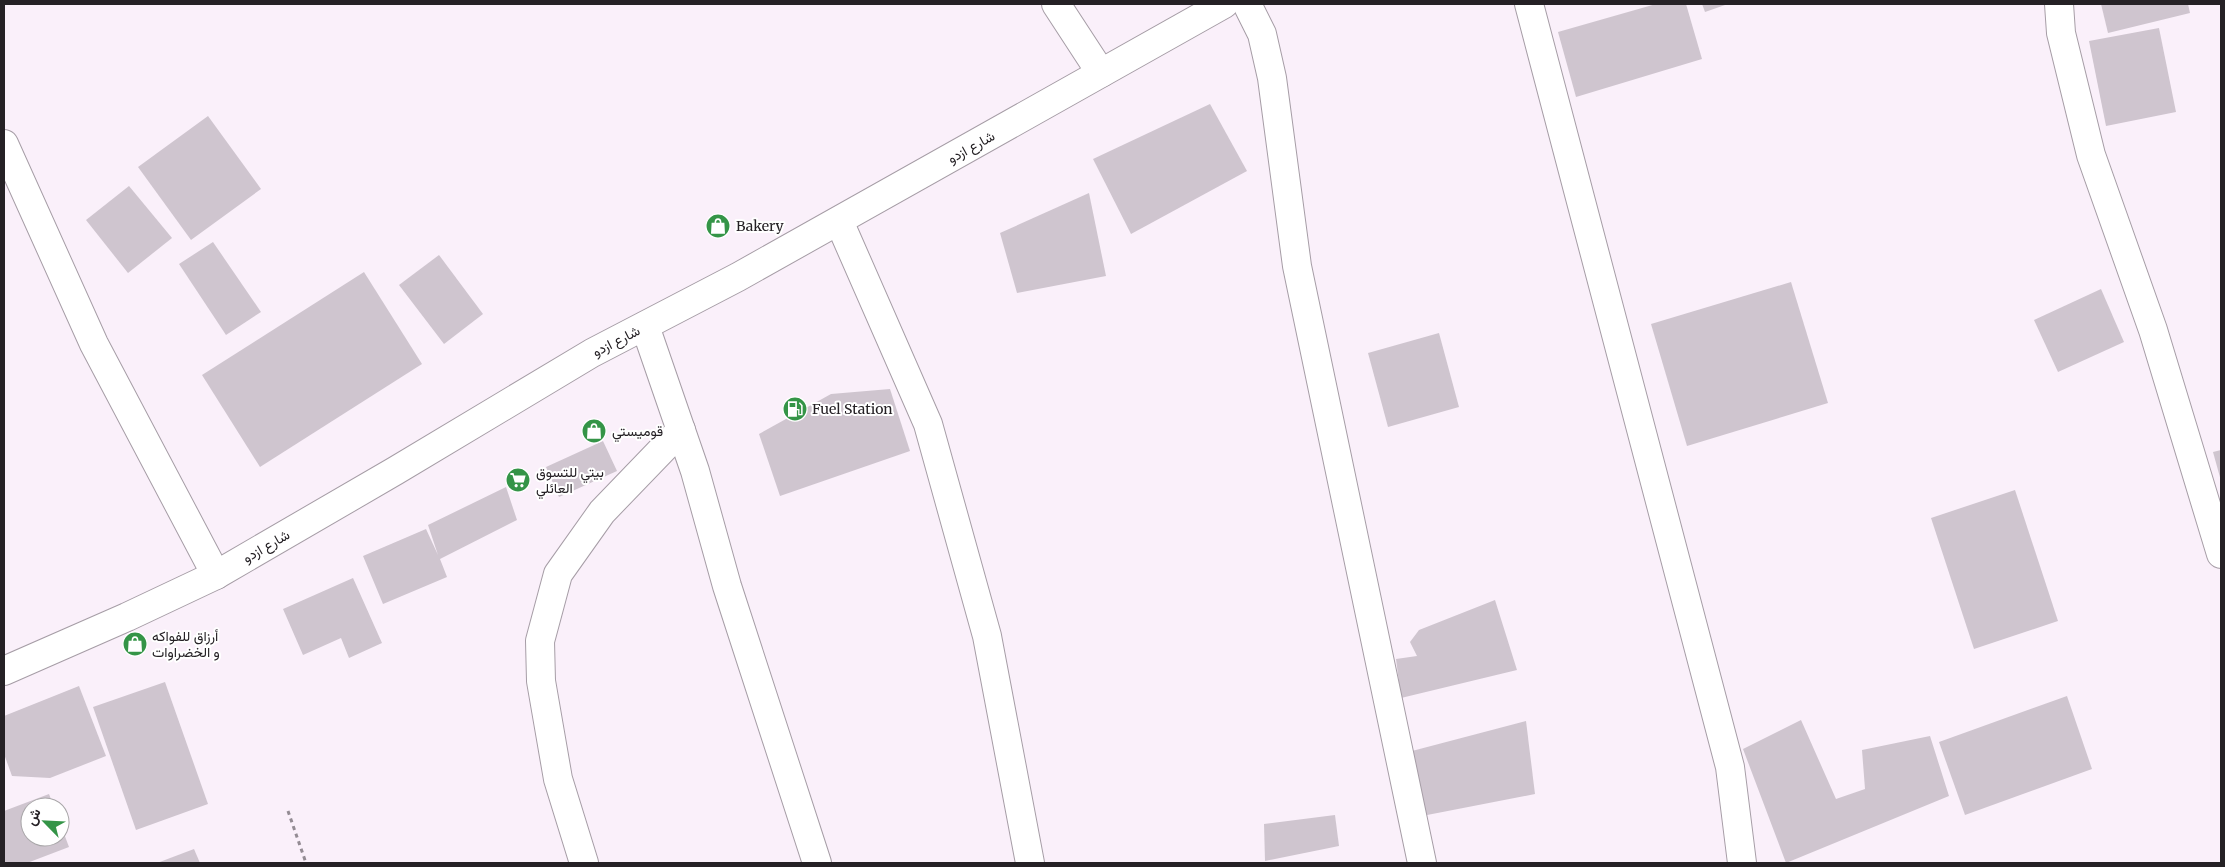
<svg xmlns="http://www.w3.org/2000/svg" width="2225" height="867" font-family="Merriweather,Vazirmatn,serif">
  <rect width="100%" height="100%" fill="#faf0fa"/>
  <g fill="#cfc5cf">
    <path d="M1656,4H1686L1702,59L1576,97L1558,32Z"/>
    <path d="M1702,4H1728L1705,12Z"/>
    <path d="M2101,4H2188L2190,13L2108,33Z"/>
    <path d="M2159,28L2176,112L2106,126L2089,41Z"/>
    <path d="M1210,104L1247,171L1131,234L1093,159Z"/>
    <path d="M208,116L261,189L191,240L138,167Z"/>
    <path d="M129,186L172,238L128,273L86,220Z"/>
    <path d="M1089,193L1106,276L1017,293L1000,233Z"/>
    <path d="M213,242L261,312L226,335L179,264Z"/>
    <path d="M439,255L483,314L444,344L399,285Z"/>
    <path d="M364,272L422,364L260,467L202,375Z"/>
    <path d="M1791,282L1828,403L1687,446L1651,324Z"/>
    <path d="M2101,289L2124,342L2058,372L2034,320Z"/>
    <path d="M1439,333L1459,407L1388,427L1368,353Z"/>
    <path d="M890,389L910,451L780,496L759,434L831,394Z"/>
    <path d="M603,441L617,471L559,497L546,467Z"/>
    <path d="M2221,450V481L2213,452Z"/>
    <path d="M506,487L517,520L440,559L447,577L383,604L363,556L426,529L438,555L428,525Z"/>
    <path d="M2015,490L2058,621L1974,649L1931,518Z"/>
    <path d="M353,578L382,643L349,658L341,638L303,655L283,609Z"/>
    <path d="M1495,600L1517,670L1401,698L1396,659L1417,656L1410,642L1419,630Z"/>
    <path d="M165,682L208,804L136,830L93,707Z"/>
    <path d="M79,686L106,756L50,778L12,776L4,754V716Z"/>
    <path d="M2067,696L2092,769L1965,815L1939,742Z"/>
    <path d="M1801,720L1836,799L1865,789L1862,750L1930,736L1949,796L1786,863L1743,749Z"/>
    <path d="M1526,721L1535,794L1422,816L1412,751Z"/>
    <path d="M49,794L54,807H30V837H60V823L69,847L27,863H4V811Z"/>
    <path d="M1335,815L1339,846L1265,861L1264,824Z"/>
    <path d="M194,849L200,863H157Z"/>
  </g>
  <g fill="none" stroke-linecap="round" stroke-linejoin="round">
    <defs>
      <g id="minor">
        <path d="M1056,4L1101,73"/>
        <path d="M1247,4L1262,34L1272,78L1297,266L1422,863"/>
        <path d="M1529,4L1730,767L1742,863"/>
        <path d="M2059,4L2061,33L2091,155L2153,330L2221,554"/>
        <path d="M4,144L94,344L216,575"/>
        <path d="M839,221L928,424L987,636L1030,863"/>
        <path d="M645,326L695,471L727,586L817,863"/>
        <path d="M4,671L127,617L216,575L395,471L592,353L738,277L1224,4"/>
        <path d="M584,863L558,779L541,681L540,641L558,574L602,512L681,430"/>
      </g>
    </defs>
    <use href="#minor" stroke="#a69da6" stroke-width="30"/>
    <path stroke="#948c94" stroke-width="3" stroke-dasharray="4 4" stroke-linecap="butt" d="M288,811L306,863"/>
    <use href="#minor" stroke="#fff" stroke-width="28"/>
  </g>
  <defs>
    <symbol id="shop-disc" viewBox="-11 -11 22 22"><circle r="9.5" fill="#349447" stroke="#fff"/><path d="M-5-2.5h2.3a2.7 3.5 0 0 1 5.4 0H5L5.5 6h-11ZM-1.5-2.5h3a1.5 2.3 0 0 0-3 0Z" fill="#fff"/></symbol>
    <symbol id="fuel-disc" viewBox="-11 -11 22 22"><circle r="9.5" fill="#349447" stroke="#fff"/><path d="M-5.5-6h7V0h2V4h1.3V-2.5L3-4.5l.8-.8L6-3V5H2.5V1h-1V6h-7ZM-4.2-4.7v3.2H.2V-4.7Z" fill="#fff"/></symbol>
    <symbol id="supermarket-disc" viewBox="-11 -11 22 22"><circle r="9.5" fill="#349447" stroke="#fff"/><path d="M-6-5.5h2.5l.6 2H6L4.5 2H-2.5L-4.4-4H-6ZM-1.5 3.2a1.3 1.3 0 1 0 .1 0ZM3 3.2a1.3 1.3 0 1 0 .1 0Z" fill="#fff"/></symbol>
  </defs>
  <g fill-rule="evenodd">
    <use href="#shop-disc" x="704" y="212" width="28" height="28"/>
    <use href="#fuel-disc" x="781" y="395" width="28" height="28"/>
    <use href="#shop-disc" x="580" y="417" width="28" height="28"/>
    <use href="#supermarket-disc" x="504" y="466" width="28" height="28"/>
    <use href="#shop-disc" x="121" y="630" width="28" height="28"/>
  </g>
  <g text-anchor="middle" stroke-width="4" stroke-linejoin="round" paint-order="stroke">
    <g font-size="14" fill="#252125" stroke="#fff">
      <text transform="translate(971 147) rotate(-29)" y="5">شارع ازدو</text>
      <text transform="translate(616 341) rotate(-27)" y="5">شارع ازدو</text>
      <text transform="translate(266 546) rotate(-30)" y="5">شارع ازدو</text>
    </g>
    <g font-size="14" fill="#252125" stroke="#fff" text-anchor="start">
      <text x="736" y="231">Bakery</text>
      <text x="812" y="414">Fuel Station</text>
      <text x="612" y="436">قوميستي</text>
      <text x="536" y="477">بيتي للتسوق<tspan x="536" dy="16">العائلي</tspan></text>
      <text x="152" y="641">أرزاق للفواكه<tspan x="152" dy="16">و الخضراوات</tspan></text>
    </g>
  </g>
  <rect width="2225" height="867" fill="none" stroke="#252125" stroke-width="10"/>
  <g transform="translate(45 822) rotate(294)"><circle r="24" fill="#ffffff" stroke="#a8a6a8"/>
  <path d="M0-4L9 19L0 12L-9 19Z" fill="#349447"/>
  <text y="-8" font-size="14" font-weight="bold" text-anchor="middle" fill="#252125">ش</text>
  </g>
</svg>
